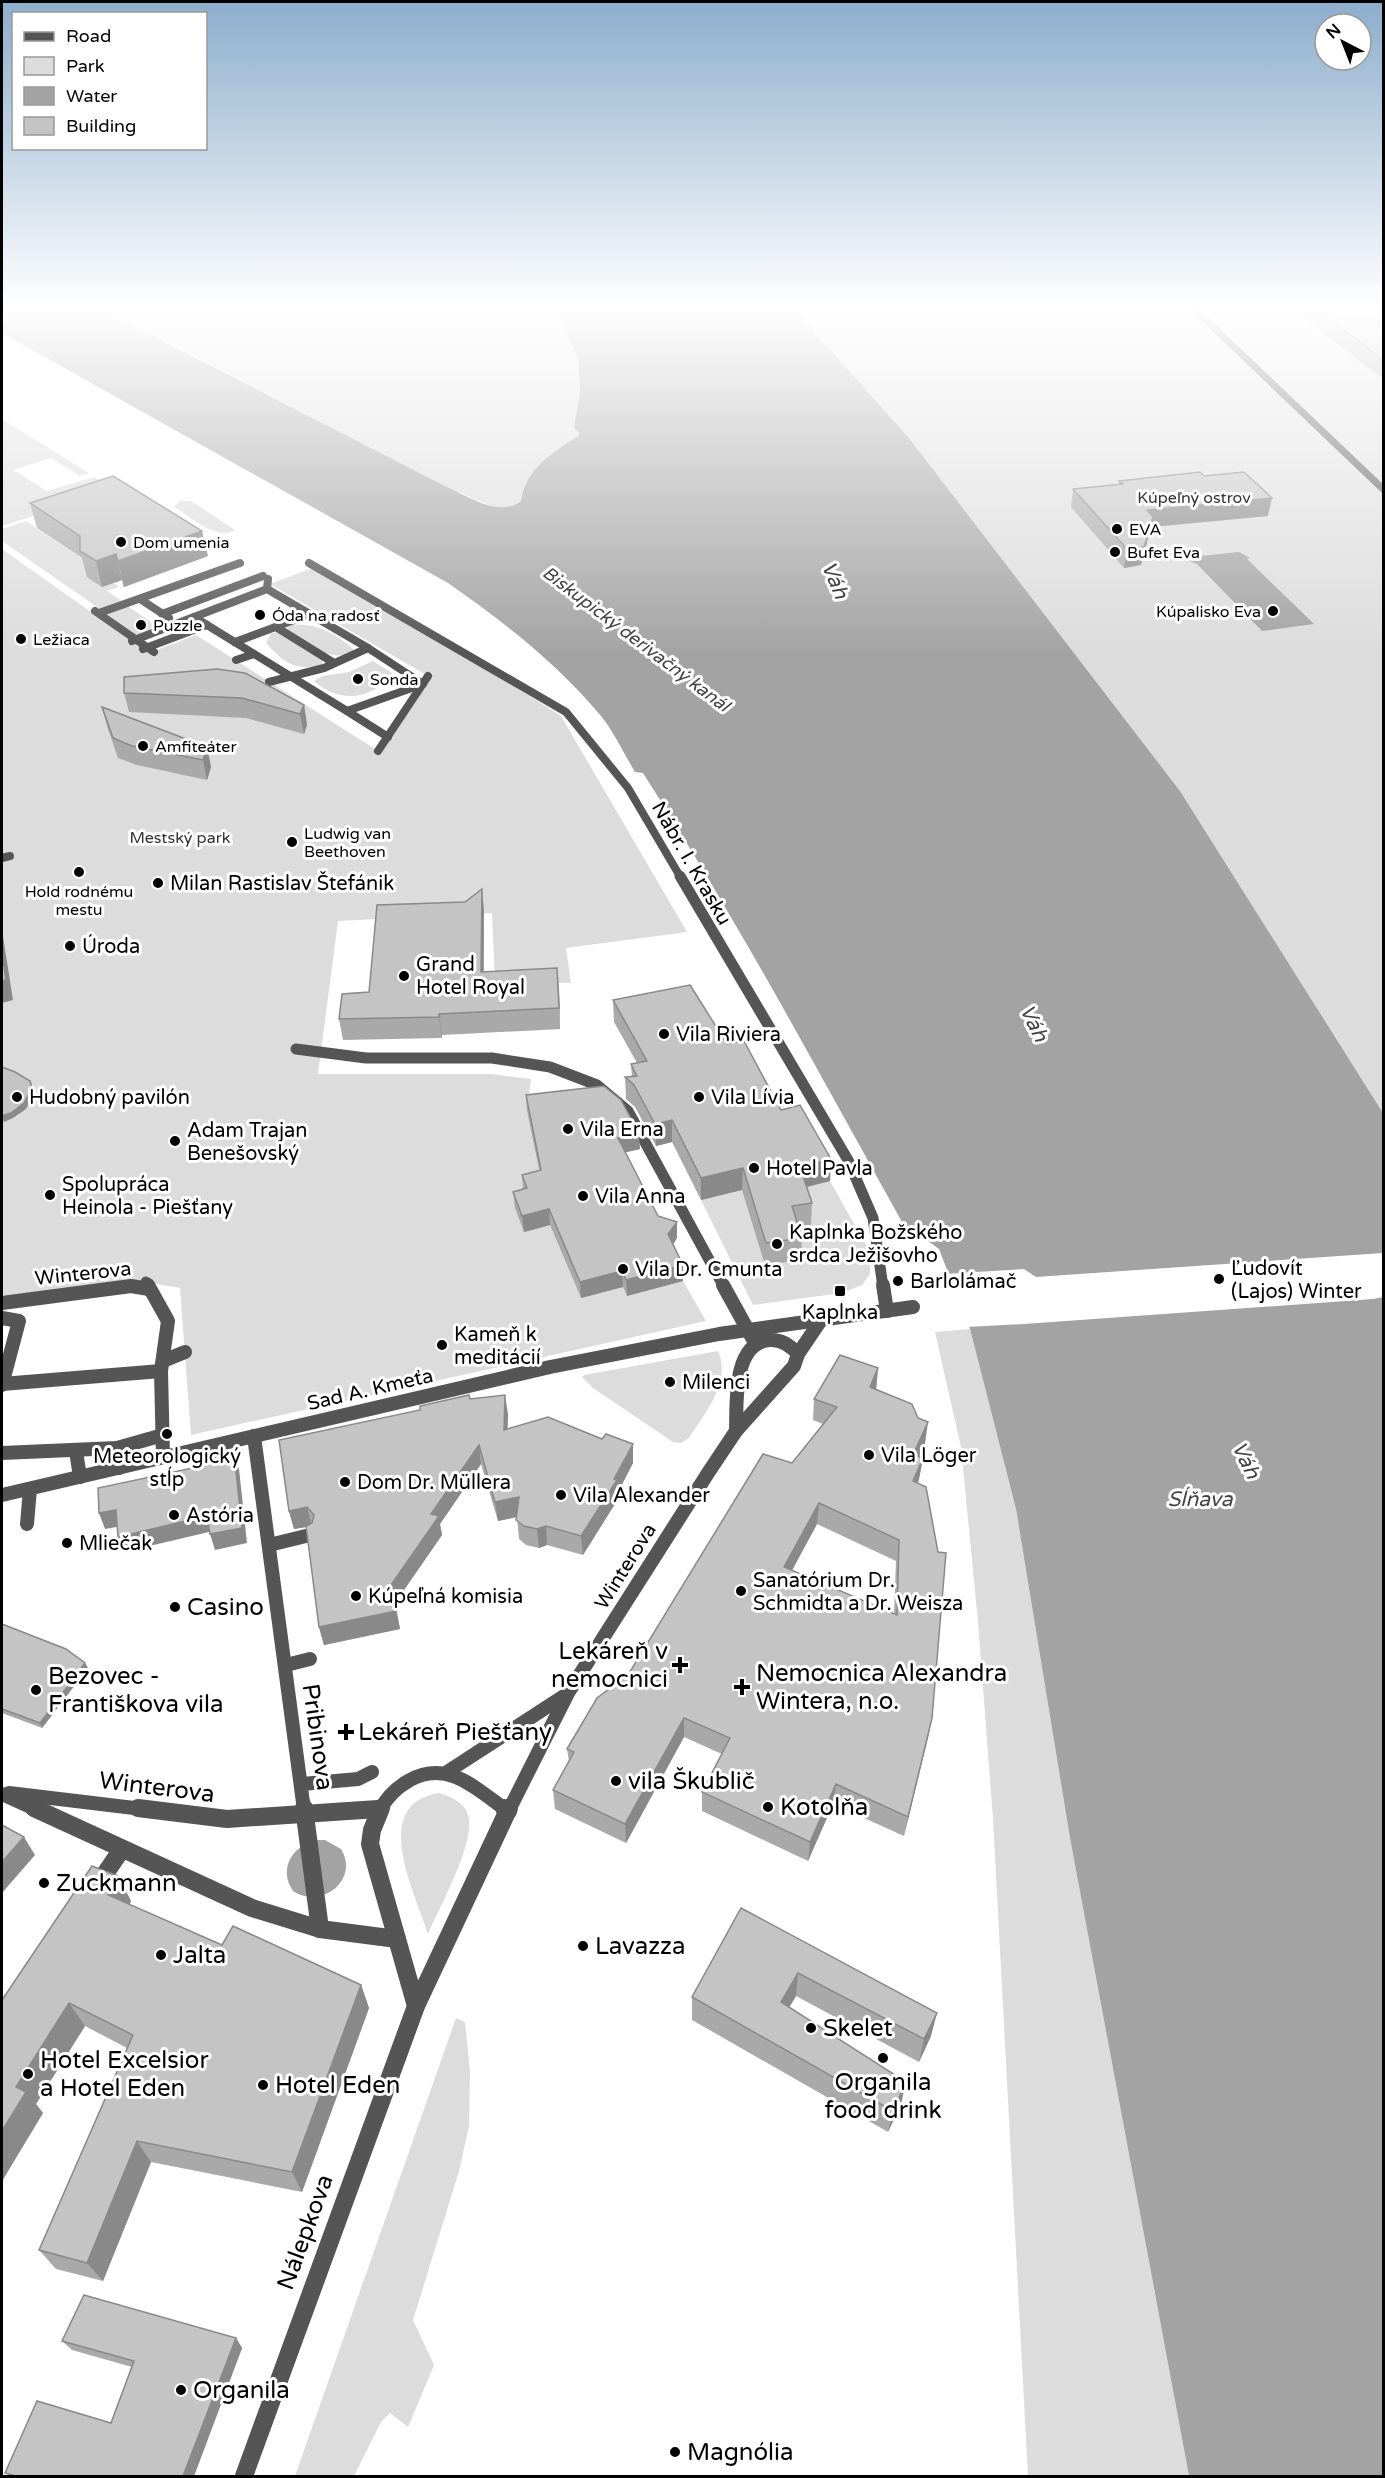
<svg xmlns="http://www.w3.org/2000/svg" width="1385" height="2478" font-family="'Varela Round',sans-serif">
  <rect width="100%" height="100%" fill="#fff"/>
  <g fill="#dcdcdc">
    <path d="M96,307H554L578,357L580,392L574,427L579,433L578,436C553,452 525,469 521,501L506,509L496,508L447,487Z"/>
    <path d="M792,307H1383V1113L1180,791L909,438Z"/>
    <path d="M2,419L89,473L80,476L51,458L13,470L47,491L95,477L116,490L2,526Z"/>
    <path d="M180,501H191L235,530C217,542 190,516 174,507Z"/>
    <path d="M26,521L110,577L87,576L102,587L114,583L119,587L107,591L122,601L100,609L2,541V529Z"/>
    <path d="M2,549L149,653L196,635L378,751L428,676L270,584L315,567L444,642L561,716L687,932L566,948L571,983L495,981L492,913L338,921L318,1074H491L531,1079L527,1111L542,1186L523,1231L550,1225L581,1298L623,1287L627,1296L683,1281L706,1321L191,1435L180,1288L133,1280L20,1298L2,1295Z"/>
    <path d="M128,606L159,628L138,636L107,614Z"/>
    <path d="M290,625C314,622 336,633 353,649L352,652C328,664 307,642 287,629Z"/>
    <path d="M280,632L323,660L322,665C295,671 285,664 266,643L271,633Z"/>
    <path d="M373,661L392,673C373,700 339,704 314,681L323,676L349,672Z"/>
    <path d="M830,1181L871,1254L870,1274L862,1285L842,1293L753,1305L701,1200L751,1188L757,1199Z"/>
    <path d="M970,1329L1016,1509L1070,1838L1189,2476H1028L993,1819L978,1622L961,1447L935,1332Z"/>
    <path d="M718,1351C732,1382 704,1414 689,1438L681,1443L673,1442L593,1388L582,1377L584,1375Z"/>
    <path d="M439,1793C452,1797 468,1804 469,1820C472,1849 440,1906 428,1934C415,1892 369,1804 439,1793Z"/>
    <path d="M456,2018L465,2022L470,2072L469,2126L459,2171L413,2320L434,2365L408,2427L390,2413L381,2422L354,2476H295Z"/>
  </g>
  <g fill="#a3a3a3">
    <path d="M2,307H96L447,487C468,496 499,518 521,501C525,469 553,452 578,436L579,433L574,427L580,392L578,357L554,307H792L909,438L1180,791L1383,1113V2476H1189L1070,1838L1016,1509L970,1329L939,1249L902,1222C818,1071 736,918 643,773L635,772C624,754 614,732 601,716C557,663 504,622 448,583L2,333Z"/>
    <path d="M1239,552L1250,558L1247,559L1314,624L1262,631L1197,564L1189,561H1194L1191,557Z"/>
    <path d="M316,1840H325L341,1849C360,1880 321,1910 293,1891C278,1869 292,1846 316,1840Z"/>
  </g>
  <path fill="#fff" d="M1383,1253V1297L1373,1299L1024,1324L966,1327L945,1274L1024,1269L1036,1277Z"/>
  <g fill="none" stroke-linecap="round" stroke-linejoin="round">
    <path stroke="#555" stroke-width="7" d="M1192,307L1384,490"/>
    <g stroke="#555" stroke-width="8">
      <path d="M309,563L566,712L628,788L681,878"/>
      <path d="M267,589L368,648L423,684L347,711L194,617Z"/>
      <path d="M267,589L268,579"/>
      <path d="M140,599L169,618"/>
      <path d="M95,611L154,652"/>
      <path d="M99,613L240,563"/>
      <path d="M162,614L263,576"/>
      <path d="M276,627L334,663"/>
      <path d="M132,641L194,617"/>
      <path d="M235,642L310,614"/>
      <path d="M143,649L207,625"/>
      <path d="M236,660L254,654"/>
      <path d="M269,682L324,668L368,648"/>
      <path d="M347,711L388,737"/>
      <path d="M378,751L428,676"/>
      <path d="M2,858L10,856"/>
    </g>
    <g stroke="#555" stroke-width="11">
      <path d="M680,876L848,1160L873,1218L883,1287"/>
      <path d="M296,1049L366,1058H492L550,1067L597,1085L628,1111L724,1287"/>
      <path d="M146,1282L149,1287"/>
      <path d="M124,1287H137"/>
    </g>
    <g stroke="#555" stroke-width="14">
      <path d="M148,1285L168,1321L161,1371L163,1457"/>
      <path d="M723,1285L755,1343"/>
      <path d="M883,1285L887,1311"/>
      <path d="M2,1303L131,1286L149,1289"/>
      <path d="M2,1318L19,1321L2,1385"/>
      <path d="M163,1361L185,1352"/>
      <path d="M2,1384L161,1371"/>
      <path d="M736,1431C737,1404 732,1344 769,1340C781,1339 791,1346 798,1354"/>
      <path d="M254,1436L304,1810"/>
      <path d="M117,1448L163,1435"/>
      <path d="M76,1451L80,1477"/>
      <path d="M2,1453L117,1448L119,1468"/>
      <path d="M2,1495L550,1367L719,1334L913,1307"/>
      <path d="M27,1524L30,1489"/>
      <path d="M269,1545L310,1535"/>
      <path d="M286,1665L310,1659"/>
      <path d="M447,1772L567,1694"/>
      <path d="M302,1784L358,1779L372,1772"/>
      <path d="M9,1793L151,1810"/>
      <path d="M2,1794L37,1810"/>
      <path d="M364,1810L378,1809"/>
      <path d="M380,1810C387,1797 397,1787 410,1780C447,1759 477,1789 506,1810"/>
      <path d="M509,1810L568,1693L708,1473L736,1431L794,1366L798,1354L821,1320"/>
    </g>
    <g stroke="#555" stroke-width="18">
      <path d="M34,1808L252,1908L320,1929L397,1939"/>
      <path d="M138,1808L227,1819L378,1809"/>
      <path d="M304,1808L320,1929"/>
      <path d="M381,1808L372,1830L370,1844L416,2006"/>
      <path d="M504,1808L508,1811"/>
      <path d="M98,1884L122,1849"/>
      <path d="M244,2476L416,2006L509,1808"/>
    </g>
  </g>
  <g fill="#a9a9a9" fill-rule="evenodd">
    <path d="M1291,307H1383V378L1379,376Z"/>
    <path d="M1204,476L1268,516L1151,527L1141,565L1124,568L1071,507L1073,489L1119,485V481Z"/>
    <path d="M30,503L208,556L124,587L122,580L102,587L87,577L82,558L37,528Z"/>
    <path d="M124,677L304,705L307,725L304,734L246,718L129,712L124,693Z"/>
    <path d="M102,707L207,747L211,767L207,780L137,765L118,758L107,726Z"/>
    <path d="M484,910V972L559,989L560,1029L442,1035V1038L343,1040L339,1019L369,992Z"/>
    <path d="M613,1000L727,1044L781,1110L831,1159L830,1181L807,1187L812,1203L811,1225L799,1227L802,1238L801,1260L765,1265L742,1190L701,1200L672,1142L656,1146L635,1107L626,1099L625,1077H632L631,1064L637,1063L614,1022Z"/>
    <path d="M526,1095L640,1149L625,1152L658,1216L677,1222V1238L673,1244L683,1265V1281L627,1296L623,1287L581,1298L550,1225L524,1232L515,1208L513,1192L523,1189L522,1175L539,1170L527,1111Z"/>
    <path d="M878,1368L876,1389L925,1444L919,1457L923,1458L919,1479L918,1483L932,1718L904,1836L833,1804L808,1861L702,1811V1792L722,1754L684,1737L626,1843L555,1809L553,1790L569,1761L567,1749L628,1675L823,1424L813,1420L814,1399ZM817,1524L896,1561L894,1614L792,1570Z"/>
    <path d="M470,1399L508,1414L507,1429L602,1439L633,1444V1463L617,1494L618,1499L583,1555L547,1545L539,1548L526,1545L519,1539L517,1517L498,1521L481,1464L440,1524L442,1535L395,1603L400,1629L324,1645L319,1627L306,1527L294,1529L289,1511Z"/>
    <path d="M2,1624L85,1663L88,1668L42,1728L2,1713Z"/>
    <path d="M118,1876L131,1901L129,1905L222,1945L361,1985L369,2008L302,2192L151,2162L103,2281L56,2269L39,2250L127,2048L85,2026L36,2104L43,2113L2,2181V2000Z"/>
    <path d="M741,1908L931,2036L919,2062L796,1996L789,2007L901,2104L888,2132L692,2020V1997Z"/>
    <path d="M236,2338L242,2348L194,2476H10L5,2473L111,2423L132,2367L72,2350L62,2341Z"/>
  </g>
  <g fill="#898989">
    <path d="M1272,498L1268,516L1151,527L1141,565L1124,568L1127,549L1147,510Z"/>
    <path d="M202,531L208,556L124,587L118,561Z"/>
    <path d="M116,554L122,580L102,587L96,561Z"/>
    <path d="M304,705L307,725L304,734L300,714Z"/>
    <path d="M207,747L211,767L207,780L203,760Z"/>
    <path d="M482,889L484,910L483,993L481,972Z"/>
    <path d="M2,930L13,1000L2,1003Z"/>
    <path d="M557,968L559,989L560,1029L559,1008Z"/>
    <path d="M439,1014L442,1035V1038L439,1017Z"/>
    <path d="M30,1081L34,1093L26,1109L13,1118L4,1122L2,1116Z"/>
    <path d="M672,1120V1142L656,1146L655,1124Z"/>
    <path d="M639,1133L640,1149L619,1154L618,1138Z"/>
    <path d="M831,1159L830,1181L798,1189L800,1167Z"/>
    <path d="M743,1168L742,1190L701,1200V1178Z"/>
    <path d="M549,1209L550,1225L524,1232L522,1216Z"/>
    <path d="M677,1222V1238L669,1251L668,1234Z"/>
    <path d="M683,1265V1281L627,1296L626,1280Z"/>
    <path d="M622,1271L623,1287L581,1298L580,1282Z"/>
    <path d="M878,1368L876,1390L870,1387Z"/>
    <path d="M505,1395L508,1414L507,1449L504,1430Z"/>
    <path d="M928,1422L925,1444L910,1476L913,1455Z"/>
    <path d="M633,1444V1463L617,1494L618,1499L583,1555L581,1536L614,1479Z"/>
    <path d="M479,1445L481,1464L440,1524L442,1535L395,1603L400,1629L324,1645L319,1627L391,1585L431,1514Z"/>
    <path d="M234,1453L239,1469L247,1543L215,1550L210,1534Z"/>
    <path d="M923,1458L919,1479L910,1503L913,1481Z"/>
    <path d="M519,1497L521,1516L498,1521L495,1502Z"/>
    <path d="M819,1503L817,1524L783,1587L784,1567Z"/>
    <path d="M307,1507L312,1526L294,1529L289,1511Z"/>
    <path d="M116,1510L122,1526L105,1529L99,1513Z"/>
    <path d="M207,1516L213,1531L124,1552L118,1537Z"/>
    <path d="M546,1526L547,1545L539,1548L537,1529Z"/>
    <path d="M85,1663L88,1668L42,1728L40,1723Z"/>
    <path d="M684,1718V1737L626,1843L625,1824Z"/>
    <path d="M932,1718L928,1738L904,1836L908,1817Z"/>
    <path d="M836,1784L833,1804L808,1861L810,1842Z"/>
    <path d="M24,1837L35,1855L2,1893V1862Z"/>
    <path d="M118,1876L131,1901L122,1920L108,1895Z"/>
    <path d="M798,1973L796,1996L779,2025L781,2002Z"/>
    <path d="M361,1985L369,2008L302,2192L292,2172Z"/>
    <path d="M69,2003L85,2026L36,2104L43,2113L2,2181V2131L16,2087Z"/>
    <path d="M937,2013L931,2036L919,2062L924,2039Z"/>
    <path d="M906,2082L901,2104L888,2132L893,2111Z"/>
    <path d="M137,2141L151,2162L103,2281L87,2263Z"/>
    <path d="M236,2338L242,2348L194,2476H183Z"/>
  </g>
  <g fill="#c4c4c4" stroke="#898989" stroke-width="1.5" fill-rule="evenodd">
    <path d="M1315,307H1383V360Z"/>
    <path d="M1200,472L1204,476L1244,472L1272,498L1147,510L1153,517L1144,547L1127,549L1073,489L1123,484L1119,481Z"/>
    <path d="M113,476L202,531L118,561L116,554L96,561L80,551V536L30,503Z"/>
    <path d="M217,669L245,673L304,705L300,714L242,698L124,693V677Z"/>
    <path d="M102,707L207,747L203,760L132,746L113,738Z"/>
    <path d="M482,889L481,972L557,968L559,1008L439,1014V1017L339,1019L342,994L369,992L377,905L465,902Z"/>
    <path d="M2,953L6,980L2,981Z"/>
    <path d="M690,985L727,1044L744,1041L781,1110L800,1105L831,1159L800,1167L812,1203L792,1206L802,1238L766,1243L743,1168L701,1178L672,1120L655,1124L634,1085L625,1077L637,1076L631,1064L647,1061L613,1000Z"/>
    <path d="M2,1067L15,1072L30,1081L32,1088L24,1103L11,1113L2,1116Z"/>
    <path d="M604,1086L621,1100L639,1133L618,1138L658,1216L677,1222L668,1234L683,1265L626,1280L622,1271L580,1282L549,1209L522,1216L513,1192L527,1188L522,1175L541,1170L526,1095Z"/>
    <path d="M840,1355L878,1368L870,1387L912,1404L918,1418L928,1422L913,1455L923,1458L913,1481L926,1487L938,1552L946,1553L932,1718L908,1817L836,1784L810,1842L702,1792L730,1738L684,1718L625,1824L553,1790L574,1752L567,1749L597,1698L628,1675L763,1454L792,1463L837,1407L814,1399ZM819,1503L899,1540L897,1615L784,1567Z"/>
    <path d="M469,1395L470,1399L505,1395L504,1430L548,1417L602,1439L606,1434L633,1444L614,1479L617,1480L581,1536L546,1526L537,1529L524,1526L516,1520L519,1497L495,1502L479,1445L431,1514L439,1516L391,1585L396,1611L319,1627L306,1526L312,1523L314,1515L307,1507L289,1511L279,1440L420,1410V1406Z"/>
    <path d="M234,1453L242,1528L210,1534L207,1516L118,1537L116,1510L99,1513L98,1488L202,1466V1460Z"/>
    <path d="M2,1624L66,1649L85,1663L40,1723L2,1709Z"/>
    <path d="M2,1825L24,1837L2,1862Z"/>
    <path d="M92,1866L118,1876L108,1895L222,1945L233,1926L361,1985L292,2172L137,2141L87,2263L39,2250L133,2035L69,2003L16,2087L26,2092L2,2131V2000Z"/>
    <path d="M741,1908L937,2013L924,2039L798,1973L781,2002L906,2082L893,2111L692,1997Z"/>
    <path d="M84,2295L236,2338L183,2476H16L5,2473L37,2401L111,2423L134,2361L62,2341Z"/>
  </g>
  <linearGradient id="sky" x2="0" y2="1"><stop stop-color="#8cadcc"/><stop offset="0.47" stop-color="#fff"/><stop offset="1" stop-color="#fff" stop-opacity="0"/></linearGradient>
  <rect width="1385" height="654" fill="url(#sky)"/>
  <g fill="#000" stroke="#fff" stroke-width="2">
    <circle cx="1117" cy="529" r="6"/>
    <circle cx="121" cy="542" r="6"/>
    <circle cx="1115" cy="552" r="6"/>
    <circle cx="1273" cy="611" r="6"/>
    <circle cx="260" cy="615" r="6"/>
    <circle cx="141" cy="625" r="6"/>
    <circle cx="21" cy="639" r="6"/>
    <circle cx="358" cy="679" r="6"/>
    <circle cx="143" cy="746" r="6"/>
    <circle cx="292" cy="842" r="6"/>
    <circle cx="79" cy="872" r="6"/>
    <circle cx="158" cy="883" r="6"/>
    <circle cx="70" cy="946" r="6"/>
    <circle cx="404" cy="976" r="6"/>
    <circle cx="664" cy="1034" r="6"/>
    <circle cx="17" cy="1097" r="6"/>
    <circle cx="699" cy="1097" r="6"/>
    <circle cx="568" cy="1129" r="6"/>
    <circle cx="175" cy="1141" r="6"/>
    <circle cx="754" cy="1168" r="6"/>
    <circle cx="50" cy="1195" r="6"/>
    <circle cx="583" cy="1196" r="6"/>
    <circle cx="777" cy="1244" r="6"/>
    <circle cx="623" cy="1269" r="6"/>
    <circle cx="1219" cy="1279" r="6"/>
    <circle cx="898" cy="1281" r="6"/>
    <rect x="834" y="1285" width="12" height="12" rx="3"/>
    <circle cx="442" cy="1345" r="6"/>
    <circle cx="670" cy="1382" r="6"/>
    <circle cx="167" cy="1434" r="6"/>
    <circle cx="869" cy="1455" r="6"/>
    <circle cx="345" cy="1482" r="6"/>
    <circle cx="561" cy="1495" r="6"/>
    <circle cx="174" cy="1515" r="6"/>
    <circle cx="67" cy="1543" r="6"/>
    <circle cx="741" cy="1591" r="6"/>
    <circle cx="356" cy="1596" r="6"/>
    <circle cx="175" cy="1607" r="6"/>
    <path d="M677 1656h6v6h6v6h-6v6h-6v-6h-6v-6h6z"/>
    <path d="M739 1678h6v6h6v6h-6v6h-6v-6h-6v-6h6z"/>
    <circle cx="36" cy="1690" r="6"/>
    <path d="M343 1723h6v6h6v6h-6v6h-6v-6h-6v-6h6z"/>
    <circle cx="616" cy="1781" r="6"/>
    <circle cx="768" cy="1807" r="6"/>
    <circle cx="44" cy="1883" r="6"/>
    <circle cx="583" cy="1946" r="6"/>
    <circle cx="161" cy="1955" r="6"/>
    <circle cx="811" cy="2028" r="6"/>
    <circle cx="883" cy="2058" r="6"/>
    <circle cx="28" cy="2074" r="6"/>
    <circle cx="263" cy="2085" r="6"/>
    <circle cx="181" cy="2390" r="6"/>
    <circle cx="675" cy="2452" r="6"/>
  </g>
  <g text-anchor="middle" stroke-width="6" stroke-linejoin="round" paint-order="stroke">
    <g font-size="16" fill="#333" stroke="#fff">
      <text x="1194" y="503">Kúpeľný ostrov</text>
      <text x="180" y="843">Mestský park</text>
    </g>
    <g font-size="16" fill="#000" stroke="#fff" text-anchor="start">
      <text x="1129" y="535">EVA</text>
      <text x="133" y="548">Dom umenia</text>
      <text x="1127" y="558">Bufet Eva</text>
      <text x="1261" y="617" text-anchor="end">Kúpalisko Eva</text>
      <text x="272" y="621">Óda na radosť</text>
      <text x="153" y="631">Puzzle</text>
      <text x="33" y="645">Ležiaca</text>
      <text x="370" y="685">Sonda</text>
      <text x="155" y="752">Amfiteáter</text>
      <text x="304" y="839">Ludwig van<tspan x="304" dy="18">Beethoven</tspan></text>
      <text x="79" y="897" text-anchor="middle">Hold rodnému<tspan x="79" dy="18">mestu</tspan></text>
    </g>
    <g font-size="18" font-style="italic" fill="#444" stroke="#fff">
      <text transform="translate(636 639) rotate(37)" y="6">Biskupický derivačný kanál</text>
    </g>
    <g font-size="20" fill="#000" stroke="#fff">
      <text transform="translate(692 863) rotate(60)" y="7">Nábr. I. Krasku</text>
      <text transform="translate(83 1273) rotate(-6)" y="7">Winterova</text>
      <text transform="translate(370 1389) rotate(-13)" y="7">Sad A. Kmeťa</text>
      <text transform="translate(625 1566) rotate(-58)" y="7">Winterova</text>
    </g>
    <g font-size="20" fill="#000" stroke="#fff" text-anchor="start">
      <text x="170" y="890">Milan Rastislav Štefánik</text>
      <text x="82" y="953">Úroda</text>
      <text x="416" y="971">Grand<tspan x="416" dy="23">Hotel Royal</tspan></text>
      <text x="676" y="1041">Vila Riviera</text>
      <text x="29" y="1104">Hudobný pavilón</text>
      <text x="711" y="1104">Vila Lívia</text>
      <text x="580" y="1136">Vila Erna</text>
      <text x="187" y="1137">Adam Trajan<tspan x="187" dy="23">Benešovský</tspan></text>
      <text x="766" y="1175">Hotel Pavla</text>
      <text x="62" y="1191">Spolupráca<tspan x="62" dy="23">Heinola - Piešťany</tspan></text>
      <text x="595" y="1203">Vila Anna</text>
      <text x="789" y="1239">Kaplnka Božského<tspan x="789" dy="23">srdca Ježišovho</tspan></text>
      <text x="1231" y="1275">Ľudovít<tspan x="1231" dy="23">(Lajos) Winter</tspan></text>
      <text x="635" y="1276">Vila Dr. Cmunta</text>
      <text x="910" y="1288">Barlolámač</text>
      <text x="840" y="1319" text-anchor="middle">Kaplnka</text>
      <text x="454" y="1341">Kameň k<tspan x="454" dy="23">meditácií</tspan></text>
      <text x="682" y="1389">Milenci</text>
      <text x="881" y="1462">Vila Löger</text>
      <text x="167" y="1463" text-anchor="middle">Meteorologický<tspan x="167" dy="23">stĺp</tspan></text>
      <text x="357" y="1489">Dom Dr. Müllera</text>
      <text x="573" y="1502">Vila Alexander</text>
      <text x="186" y="1522">Astória</text>
      <text x="79" y="1550">Mliečak</text>
      <text x="753" y="1587">Sanatórium Dr.<tspan x="753" dy="23">Schmidta a Dr. Weisza</tspan></text>
      <text x="368" y="1603">Kúpeľná komisia</text>
    </g>
    <g font-size="21" font-style="italic" fill="#444" stroke="#fff">
      <text transform="translate(835 580) rotate(67)" y="7">Váh</text>
      <text transform="translate(1034 1023) rotate(64)" y="7">Váh</text>
      <text transform="translate(1246 1460) rotate(64)" y="7">Váh</text>
      <text x="1200" y="1506">Sĺňava</text>
    </g>
    <g font-size="24" fill="#000" stroke="#fff" text-anchor="start">
      <text x="187" y="1615">Casino</text>
      <text x="668" y="1659" text-anchor="end">Lekáreň v<tspan x="668" dy="28">nemocnici</tspan></text>
      <text x="756" y="1681">Nemocnica Alexandra<tspan x="756" dy="28">Wintera, n.o.</tspan></text>
      <text x="48" y="1684">Bezovec -<tspan x="48" dy="28">Františkova vila</tspan></text>
      <text x="358" y="1740">Lekáreň Piešťany</text>
      <text x="628" y="1789">vila Škublič</text>
      <text x="780" y="1815">Kotolňa</text>
      <text x="56" y="1891">Zuckmann</text>
      <text x="595" y="1954">Lavazza</text>
      <text x="173" y="1963">Jalta</text>
      <text x="823" y="2036">Skelet</text>
      <text x="40" y="2068">Hotel Excelsior<tspan x="40" dy="28">a Hotel Eden</tspan></text>
      <text x="883" y="2090" text-anchor="middle">Organila<tspan x="883" dy="28">food drink</tspan></text>
      <text x="275" y="2093">Hotel Eden</text>
      <text x="193" y="2398">Organila</text>
      <text x="687" y="2460">Magnólia</text>
    </g>
    <g font-size="24" fill="#000" stroke="#fff">
      <text transform="translate(318 1737) rotate(82)" y="8">Pribinova</text>
      <text transform="translate(157 1787) rotate(7)" y="8">Winterova</text>
      <text transform="translate(305 2232) rotate(-70)" y="8">Nálepkova</text>
    </g>
  </g>
  <rect width="1385" height="2478" fill="none" stroke="#000000" stroke-width="6"/>
  <rect x="12" y="12" width="195" height="138" fill="#ffffff" stroke="#999999" stroke-width="1.5"/>
  <rect x="24" y="32" width="30" height="9" fill="#555555" stroke="#999999" stroke-width="1.5"/>
  <text x="66" y="42" font-size="18" fill="#000000">Road</text>
  <rect x="24" y="57" width="30" height="18" fill="#dcdcdc" stroke="#999999" stroke-width="1.5"/>
  <text x="66" y="72" font-size="18" fill="#000000">Park</text>
  <rect x="24" y="87" width="30" height="18" fill="#a3a3a3" stroke="#999999" stroke-width="1.5"/>
  <text x="66" y="102" font-size="18" fill="#000000">Water</text>
  <rect x="24" y="117" width="30" height="18" fill="#c4c4c4" stroke="#999999" stroke-width="1.5"/>
  <text x="66" y="132" font-size="18" fill="#000000">Building</text>
  <g transform="translate(1343 42) rotate(318)"><circle r="28" fill="#ffffff" stroke="#999999" stroke-width="1.5"/>
  <path d="M0-4.5L10 22L0 15L-10 22Z" fill="#000000"/>
  <text y="-9" font-size="16" font-weight="bold" text-anchor="middle" fill="#000000">N</text>
  </g>
</svg>
